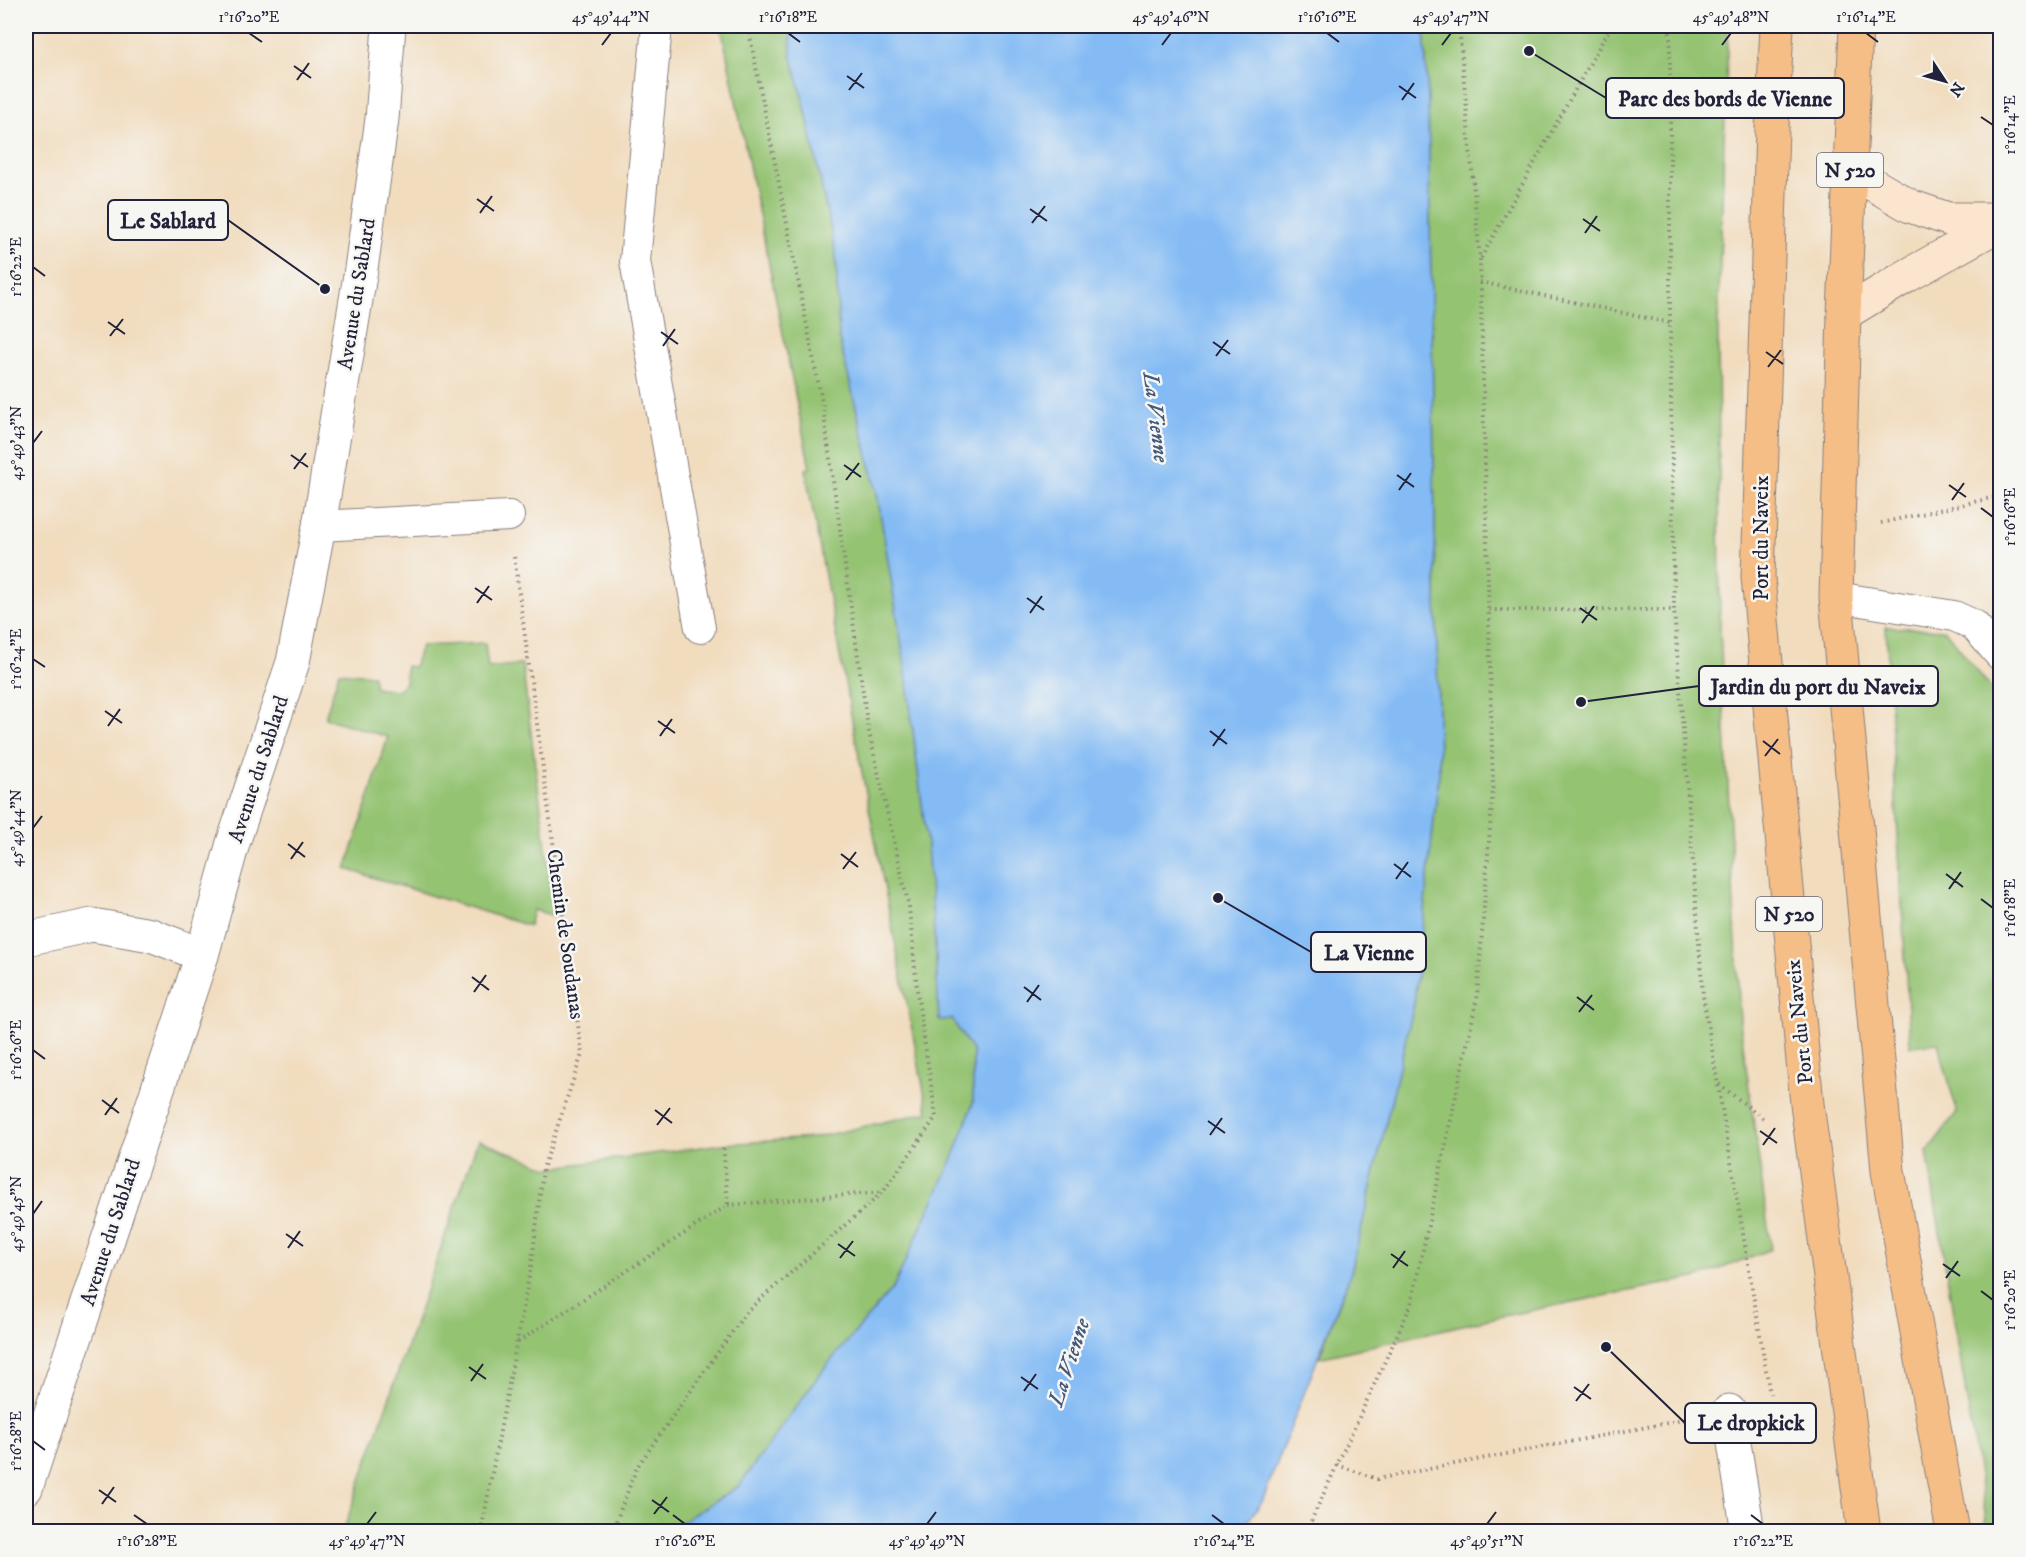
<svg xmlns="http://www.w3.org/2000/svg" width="2026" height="1557" font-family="'IM FELL DW Pica',serif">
  <rect width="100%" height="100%" fill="#f6f6f2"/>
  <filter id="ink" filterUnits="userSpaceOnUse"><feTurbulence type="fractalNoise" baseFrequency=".0167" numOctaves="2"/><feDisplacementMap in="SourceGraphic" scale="12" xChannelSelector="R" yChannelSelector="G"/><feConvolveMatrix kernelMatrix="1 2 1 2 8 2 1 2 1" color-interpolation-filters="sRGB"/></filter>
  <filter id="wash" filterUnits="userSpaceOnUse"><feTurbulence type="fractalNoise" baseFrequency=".008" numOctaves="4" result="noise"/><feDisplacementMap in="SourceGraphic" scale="24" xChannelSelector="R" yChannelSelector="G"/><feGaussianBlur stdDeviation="1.35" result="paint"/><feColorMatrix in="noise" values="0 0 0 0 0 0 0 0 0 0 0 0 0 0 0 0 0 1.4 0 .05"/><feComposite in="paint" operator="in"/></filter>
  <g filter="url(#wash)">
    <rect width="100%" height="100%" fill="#f1dcbe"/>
    <g fill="#94c372" stroke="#5b7256" stroke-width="1.5">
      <path d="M721,26H791V54L806,111L836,255L839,338L877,493L905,665L927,845L936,957L939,1020L952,1019L973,1052V1103L954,1156L893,1288L822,1371L739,1486L667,1531L343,1532L478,1140L549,1168L723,1144L813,1138L928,1112L855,736L805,469L810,468Z"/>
      <path d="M1424,26H1728L1718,324L1720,630L1740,1022L1771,1249L1699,1277L1493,1318L1319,1358L1351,1272L1414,1004L1439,773L1428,100Z"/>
      <path d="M1886,627L1945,630L2000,700V1531H1988L1927,1152L1957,1112L1938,1043L1910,1046Z"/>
      <path d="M485,643L488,668L522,664L555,916L533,910L529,926L346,869L388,737L325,718L339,672L373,675L375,687L397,690L405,683L406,666L414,667L421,646Z"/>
    </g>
    <path fill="#84bbf4" stroke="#536e98" stroke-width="1.5" d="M791,26H1424L1428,100L1439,773L1414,1004L1351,1272L1262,1502L1240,1531H667L739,1486L822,1371L893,1288L954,1156L973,1103V1052L952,1019L939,1020L936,957L927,845L905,665L877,493L839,338L836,255L806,111L791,54Z"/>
  </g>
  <g filter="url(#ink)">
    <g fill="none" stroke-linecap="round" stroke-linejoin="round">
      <defs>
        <g id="service">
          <path d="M657,26L635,261L700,628"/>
          <path d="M319,526L509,516"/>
          <path d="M1836,597L1954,616L1974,625L2000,655"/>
        </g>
        <g id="minor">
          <path d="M26,939L92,925L151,935L202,955"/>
          <path d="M1729,1411L1748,1532"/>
        </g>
        <path id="tertiary" d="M26,1488L202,955L233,843L293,662L319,526L361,269L382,119L389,26"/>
        <g id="secondary">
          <path d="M1850,171L1910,206L1948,219H2000"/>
          <path d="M1844,314L1905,277L2000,224"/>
        </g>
        <g id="primary">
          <path d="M1777,26L1772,129L1758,577L1807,1104L1864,1532"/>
          <path d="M1856,26L1844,314L1836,597L1888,1171L1953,1532"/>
        </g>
      </defs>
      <use href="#service" stroke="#8a7f7c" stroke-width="32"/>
      <use href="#minor" stroke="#8a7f7c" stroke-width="35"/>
      <use href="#tertiary" stroke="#8a7f7c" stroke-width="35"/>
      <use href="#secondary" stroke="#8a7f7c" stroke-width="35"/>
      <use href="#primary" stroke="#8a7f7c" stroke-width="35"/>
      <g stroke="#8a7f7c" stroke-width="4" stroke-dasharray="1.5 4.5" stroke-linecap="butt">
        <path d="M1670,26V323L1674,610L1703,996L1770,1394"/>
        <path d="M1481,258L1611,26"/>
        <path d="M1480,282L1670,323"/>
        <path d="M1881,523L2000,496"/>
        <path d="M1489,610H1674"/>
        <path d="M1719,1084L1765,1120"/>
        <path d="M728,1205L883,1192"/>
        <path d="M518,1342L728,1205L723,1144"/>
        <path d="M1337,1465L1377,1479L1688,1419"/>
        <path d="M481,1532L532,1261L543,1169L582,1054L514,556"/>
        <path d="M612,1532L637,1467L747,1311L883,1192L936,1117L918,999L909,907L868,728L822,402L748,26"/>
        <path d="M1306,1532L1411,1305L1477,998L1493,789L1480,259L1459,26"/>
      </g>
      <use href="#service" stroke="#fff" stroke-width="30"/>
      <use href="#minor" stroke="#fff" stroke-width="33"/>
      <use href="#tertiary" stroke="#fff" stroke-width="33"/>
      <use href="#secondary" stroke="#fbe5cf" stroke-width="33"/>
      <use href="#primary" stroke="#f6be87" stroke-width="33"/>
    </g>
  </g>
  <path fill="none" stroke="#22223b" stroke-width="2" d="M249,33L262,42M788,33L800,42M1327,33L1339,42M1866,33L1878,42M602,45L611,33M1162,45L1171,33M1442,45L1451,33M1722,45L1731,33M294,66L311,78M847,76L864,88M297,80L309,63M1399,86L1416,98M849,90L862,73M1402,100L1414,83M1981,117L1993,125M477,199L494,211M1030,209L1047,221M480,213L492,196M1583,219L1600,231M1032,223L1045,206M1585,233L1597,216M33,267L45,276M108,322L125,334M661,332L678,344M110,336L123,319M1213,342L1230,354M663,346L675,329M1766,352L1783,364M1216,356L1228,340M1768,367L1781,350M33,443L42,431M291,455L308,467M844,465L861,477M294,469L306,453M1397,475L1414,487M846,480L859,463M1949,485L1966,497M1399,490L1411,473M1952,500L1964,483M1981,508L1993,517M475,588L492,600M1027,598L1044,610M477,603L489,586M1580,608L1597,620M1030,613L1042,596M1582,623L1594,606M33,659L45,667M105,711L122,723M658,721L675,733M108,726L120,709M1210,731L1227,744M660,736L672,719M1763,741L1780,754M1213,746L1225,729M1765,756L1778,739M33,828L42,816M288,844L305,857M841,854L858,867M291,859L303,842M1394,864L1411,877M843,869L856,852M1946,874L1963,887M1396,879L1408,862M1949,889L1961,872M1981,899L1993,908M472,977L489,990M1024,987L1041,1000M474,992L486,975M1577,997L1594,1010M1027,1002L1039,985M1579,1012L1592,995M33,1050L45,1059M102,1100L119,1113M655,1110L672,1123M105,1115L117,1098M1208,1121L1225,1133M657,1125L670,1108M1760,1131L1777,1143M1210,1135L1222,1118M1763,1145L1775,1128M33,1214L42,1201M286,1234L303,1246M838,1244L855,1256M288,1248L300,1231M1391,1254L1408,1266M840,1258L853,1241M1943,1264L1960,1276M1393,1268L1405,1251M1946,1278L1958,1261M1981,1291L1993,1300M469,1367L486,1379M1021,1377L1038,1389M471,1381L483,1364M1574,1387L1591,1399M1024,1391L1036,1374M1576,1401L1589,1384M33,1441L45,1450M99,1490L116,1502M652,1500L669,1512M102,1504L114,1487M654,1514L667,1497M134,1515L147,1524M673,1515L685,1524M1212,1515L1224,1524M1751,1515L1763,1524M367,1524L376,1512M927,1524L936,1512M1487,1524L1496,1512"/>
  <g text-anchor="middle" stroke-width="5" stroke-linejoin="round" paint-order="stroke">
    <g fill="#f6f6f2" stroke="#626272" stroke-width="1.5">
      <rect x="1817" y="153" width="66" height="34" rx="4.5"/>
      <rect x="1756" y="897" width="66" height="34" rx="4.5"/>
    </g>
    <g font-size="20" font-weight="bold" fill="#22223b">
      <text x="1850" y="177">N 520</text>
      <text x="1789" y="921">N 520</text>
    </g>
    <g font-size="21" fill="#22223b" stroke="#f6f6f2">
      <text transform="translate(356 294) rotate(-81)" y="7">Avenue du Sablard</text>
      <text transform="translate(1761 538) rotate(-90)" y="7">Port du Naveix</text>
      <text transform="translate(258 769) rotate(-72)" y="7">Avenue du Sablard</text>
      <text transform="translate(566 934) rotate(82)" y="7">Chemin de Soudanas</text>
      <text transform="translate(1799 1022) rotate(-96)" y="7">Port du Naveix</text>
      <text transform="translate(110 1232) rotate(-72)" y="7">Avenue du Sablard</text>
    </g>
    <g font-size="22" font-style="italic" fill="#44587c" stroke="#f6f6f2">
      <text transform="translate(1157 417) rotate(83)" y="8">La Vienne</text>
      <text transform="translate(1068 1362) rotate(-72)" y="8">La Vienne</text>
    </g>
  </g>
  <path fill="none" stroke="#22223b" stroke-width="2" d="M1529 51L1606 98M325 289L228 220M1581 702L1699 686M1218 898L1311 952M1606 1347L1685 1423"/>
  <g fill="#22223b" stroke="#f6f6f2" stroke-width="2">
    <circle cx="1529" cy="51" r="6"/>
    <circle cx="325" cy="289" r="6"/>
    <circle cx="1581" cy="702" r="6"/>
    <circle cx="1218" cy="898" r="6"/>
    <circle cx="1606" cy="1347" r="6"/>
  </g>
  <g fill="#f6f6f2" stroke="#22223b" stroke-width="2">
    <rect x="1606" y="78" width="238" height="40" rx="6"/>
    <rect x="108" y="200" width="120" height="40" rx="6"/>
    <rect x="1699" y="666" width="239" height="40" rx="6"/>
    <rect x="1311" y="932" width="115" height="40" rx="6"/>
    <rect x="1685" y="1403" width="131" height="40" rx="6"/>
  </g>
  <g font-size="22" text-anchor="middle" font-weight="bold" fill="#22223b">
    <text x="1725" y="106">Parc des bords de Vienne</text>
    <text x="168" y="228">Le Sablard</text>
    <text x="1818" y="694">Jardin du port du Naveix</text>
    <text x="1369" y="960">La Vienne</text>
    <text x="1751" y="1430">Le dropkick</text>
  </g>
  <rect width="2026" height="1557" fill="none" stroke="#f6f6f2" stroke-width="66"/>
  <g transform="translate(1945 81) rotate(126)" stroke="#f6f6f2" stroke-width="4.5" paint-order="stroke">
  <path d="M0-4.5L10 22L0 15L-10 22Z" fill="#22223b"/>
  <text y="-9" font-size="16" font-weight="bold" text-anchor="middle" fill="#22223b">N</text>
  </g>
  <rect x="33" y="33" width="1960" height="1491" fill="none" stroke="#22223b" stroke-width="2"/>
  <g font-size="15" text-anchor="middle" fill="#22223b">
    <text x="249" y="22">1°16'20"E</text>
    <text x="611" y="22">45°49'44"N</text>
    <text x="788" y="22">1°16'18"E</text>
    <text x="1171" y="22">45°49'46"N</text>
    <text x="1327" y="22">1°16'16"E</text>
    <text x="1451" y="22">45°49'47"N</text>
    <text x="1731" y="22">45°49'48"N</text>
    <text x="1866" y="22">1°16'14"E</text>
    <text transform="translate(2010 125) rotate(-90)" y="5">1°16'14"E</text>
    <text transform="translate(16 267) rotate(-90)" y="5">1°16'22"E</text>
    <text transform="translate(16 443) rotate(-90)" y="5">45°49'43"N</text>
    <text transform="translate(2010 517) rotate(-90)" y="5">1°16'16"E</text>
    <text transform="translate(16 659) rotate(-90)" y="5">1°16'24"E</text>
    <text transform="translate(16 828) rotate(-90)" y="5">45°49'44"N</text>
    <text transform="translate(2010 908) rotate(-90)" y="5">1°16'18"E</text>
    <text transform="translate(16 1050) rotate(-90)" y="5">1°16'26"E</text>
    <text transform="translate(16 1214) rotate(-90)" y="5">45°49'45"N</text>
    <text transform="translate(2010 1300) rotate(-90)" y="5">1°16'20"E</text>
    <text transform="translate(16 1441) rotate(-90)" y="5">1°16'28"E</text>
    <text x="147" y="1546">1°16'28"E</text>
    <text x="367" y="1546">45°49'47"N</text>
    <text x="685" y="1546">1°16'26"E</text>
    <text x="927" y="1546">45°49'49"N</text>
    <text x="1224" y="1546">1°16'24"E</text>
    <text x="1487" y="1546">45°49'51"N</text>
    <text x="1763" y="1546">1°16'22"E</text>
  </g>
</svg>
